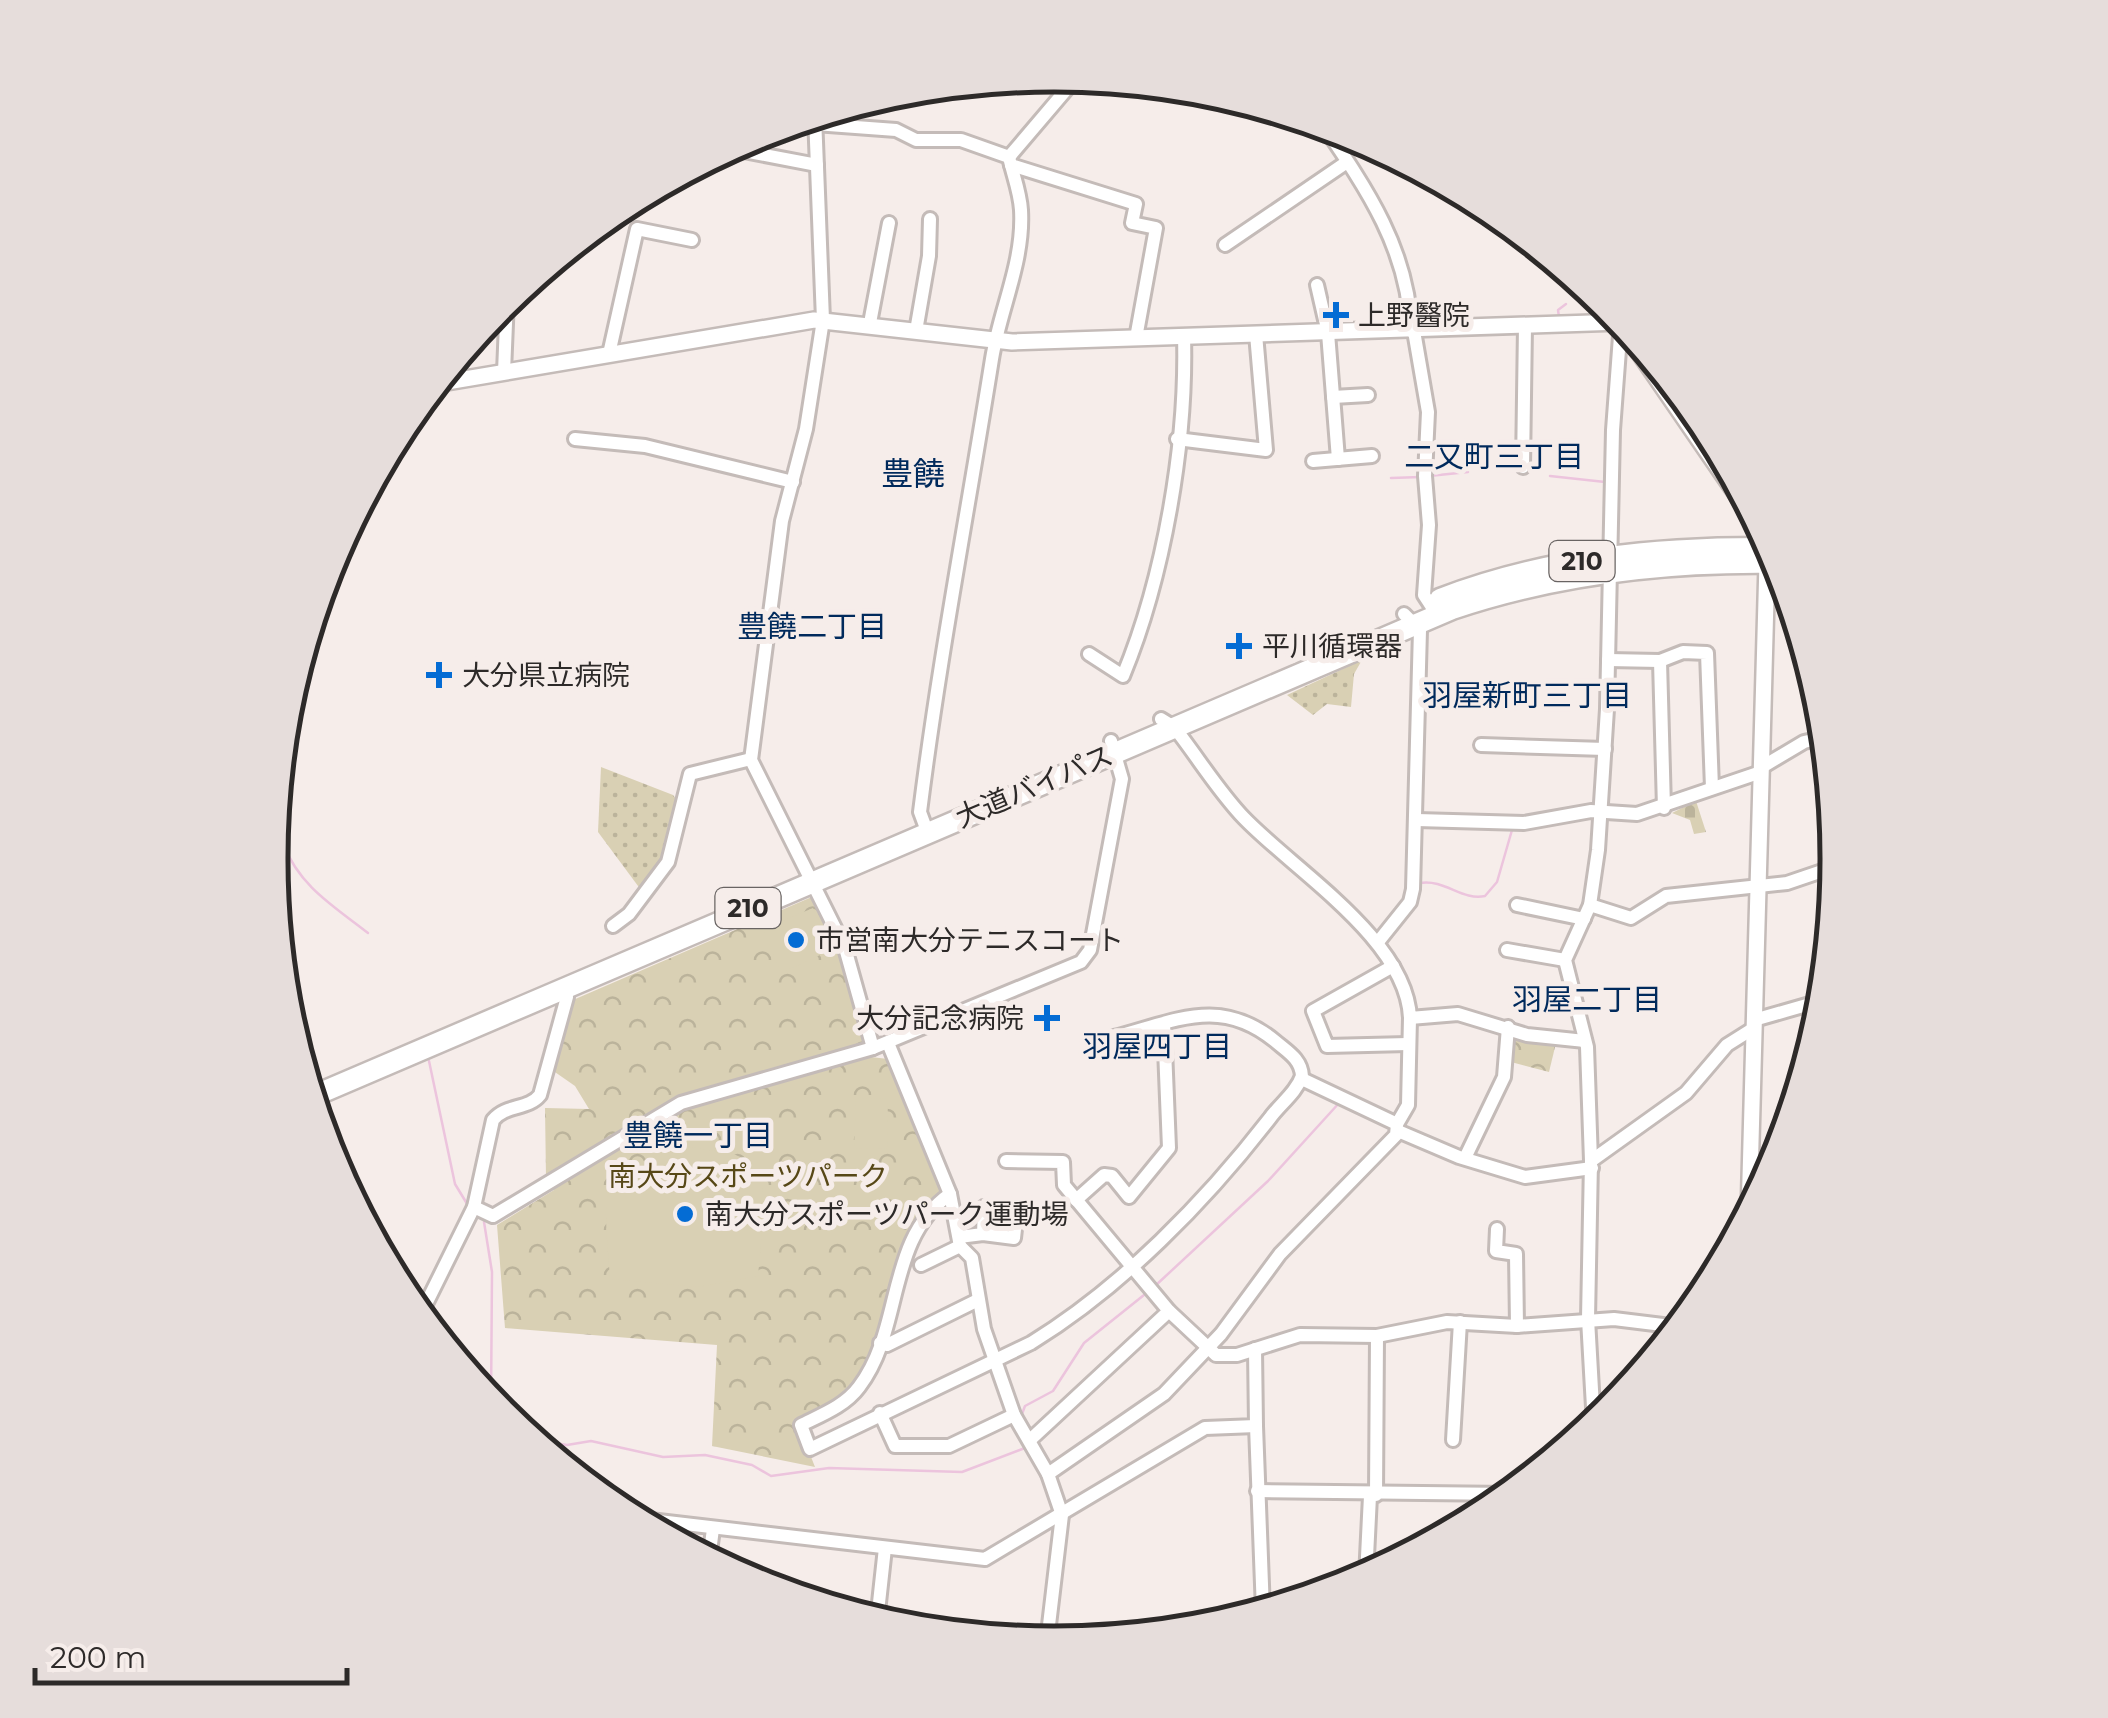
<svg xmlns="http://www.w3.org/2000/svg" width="2108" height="1718" font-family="Montserrat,'Noto Sans JP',sans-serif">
  <defs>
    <pattern id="grass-dots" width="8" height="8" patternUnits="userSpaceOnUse" patternTransform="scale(2.5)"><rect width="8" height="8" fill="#d9d0b4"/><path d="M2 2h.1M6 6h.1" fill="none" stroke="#bbb39b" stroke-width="1.8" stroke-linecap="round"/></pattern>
    <pattern id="cemetery-stones" width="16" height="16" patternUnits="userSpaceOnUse" patternTransform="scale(2.5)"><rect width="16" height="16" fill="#d9d0b4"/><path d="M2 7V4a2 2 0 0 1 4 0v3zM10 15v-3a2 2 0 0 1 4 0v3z" fill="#bbb39b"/></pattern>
    <pattern id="park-crowns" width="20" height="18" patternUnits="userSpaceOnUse" patternTransform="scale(2.5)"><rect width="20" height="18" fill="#d9d0b4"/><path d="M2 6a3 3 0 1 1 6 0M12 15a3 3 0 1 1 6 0" fill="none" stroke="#bbb39b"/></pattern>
  </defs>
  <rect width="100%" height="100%" fill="#f6edea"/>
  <g fill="url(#grass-dots)">
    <path d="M1362,660L1354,674L1351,707L1327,704L1313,715L1287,695Z"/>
    <path d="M601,767L673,795L679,803L662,859L641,890L598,832Z"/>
  </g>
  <path fill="url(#cemetery-stones)" d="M1696,801L1706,832L1694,834L1690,820L1672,813Z"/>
  <g fill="url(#park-crowns)">
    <path d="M814,896L841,949L849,993L871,1057L888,1059L944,1191C880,1239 900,1333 857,1386C844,1402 816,1413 798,1424L815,1467L712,1446L717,1345L505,1328L497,1225L554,1190L546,1178L545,1108L589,1109L575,1086L552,1070L573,1000Z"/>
    <path d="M1510,1032L1556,1043L1549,1072L1511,1062Z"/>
  </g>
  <g fill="#d9d0b4">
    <path d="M813,908L829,951L781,973L763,929Z"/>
    <path d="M856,1098L888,1099L887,1149L854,1148Z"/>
    <path d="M690,1147L734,1154L755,1165L765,1198L758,1276L698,1287L610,1279C604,1189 592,1170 690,1147Z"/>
  </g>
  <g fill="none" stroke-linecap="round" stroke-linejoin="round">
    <g stroke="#ecc4dd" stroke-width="2.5">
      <path d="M1559,317L1558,310L1566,304"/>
      <path d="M1429,476L1468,472"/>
      <path d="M1550,476L1605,482"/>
      <path d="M1391,478L1421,477"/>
      <path d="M1524,817L1545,813"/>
      <path d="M284,845C299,886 335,907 368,933"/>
      <path d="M1420,883C1445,879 1462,901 1485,896L1497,882L1512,830"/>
      <path d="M429,1061L455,1184L469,1207"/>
      <path d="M1766,1182L1767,1146"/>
      <path d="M484,1222L492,1272L491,1403"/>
      <path d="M1155,1286L1268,1181L1340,1102"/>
      <path d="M1030,1433L1022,1414L1025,1406L1053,1391L1084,1343L1149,1291"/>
      <path d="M531,1439L567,1445L591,1441L663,1457L705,1455L752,1465L771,1476L829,1468L962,1472L1025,1448"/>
    </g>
    <defs>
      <g id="minor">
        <path d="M815,116L823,320L806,429L782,521L751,760L845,948L873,1048L1081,962L1090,950L1122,779L1111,741"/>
        <path d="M815,124L896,130L916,140H961L1009,157C1013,175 1020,192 1021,210C1024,262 1000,309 992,359C968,510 939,660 920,812L927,831"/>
        <path d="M1323,125C1367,189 1409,251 1411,331"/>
        <path d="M728,148L817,165"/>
        <path d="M1009,157L1077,77"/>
        <path d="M1011,165L1136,204L1132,223L1156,228L1136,338"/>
        <path d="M1225,245L1347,162"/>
        <path d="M1317,285L1328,333L1338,459"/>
        <path d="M870,323L889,223"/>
        <path d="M916,331L929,256L930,219"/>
        <path d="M1414,331L1428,412L1425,476L1429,525L1424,595L1437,615"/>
        <path d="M609,354L637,229L692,240"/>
        <path d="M504,372L507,299"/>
        <path d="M1333,397L1368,395"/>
        <path d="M575,439L645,446L793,482"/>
        <path d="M1177,439L1266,450L1256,334"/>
        <path d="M1313,461L1372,456"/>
        <path d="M1523,467L1525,326"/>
        <path d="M1089,654L1123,676C1164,577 1187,443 1184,336"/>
        <path d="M1608,660L1660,661L1683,652L1707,653L1712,788"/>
        <path d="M1660,661L1664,808"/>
        <path d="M1161,719L1174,727C1197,756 1218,791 1244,818C1295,871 1407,940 1410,1018L1458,1014L1527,1035L1585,1041"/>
        <path d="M1481,745L1605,749"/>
        <path d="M1762,767L1804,742L1826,737"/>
        <path d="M1417,820L1524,823L1591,811L1637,814L1761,772"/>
        <path d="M1517,905L1584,919"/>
        <path d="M1590,905L1631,918L1666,896L1787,883L1837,866"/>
        <path d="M613,926L629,914L668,862L690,774L751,759"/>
        <path d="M1378,942L1410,902L1413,889L1420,630L1404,614"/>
        <path d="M1507,950L1565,960"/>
        <path d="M1393,966L1313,1011L1327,1046L1408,1044"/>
        <path d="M1754,1020L1824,1000"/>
        <path d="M888,1043L950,1194C885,1240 904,1328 859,1387C845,1406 821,1415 801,1425L810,1449L1031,1343C1122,1287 1205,1202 1270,1118C1280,1104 1296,1093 1302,1076C1301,1059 1288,1052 1275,1041C1220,996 1176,1021 1114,1037"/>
        <path d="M1397,1124L1408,1105L1410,1018"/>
        <path d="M1398,1131L1459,1157L1525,1177L1592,1168"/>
        <path d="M1465,1158L1504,1077L1508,1027"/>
        <path d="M1006,1161L1063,1162L1064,1185L1169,1311L1216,1355H1237L1300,1335L1377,1336L1447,1322L1517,1326L1614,1319L1679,1327"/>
        <path d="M1591,1161L1587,1047L1565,960L1590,905L1598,850L1607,709L1613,430L1621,323"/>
        <path d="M950,1194L960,1246L972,1258L984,1329L1014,1415L1048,1474L1062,1515L1047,1642"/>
        <path d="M1076,1200L1104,1175L1112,1176L1129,1197L1169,1148L1164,1024"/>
        <path d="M474,1207L493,1216L681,1103L873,1048"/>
        <path d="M1497,1229L1496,1251L1516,1254L1517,1326"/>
        <path d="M959,1237L983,1234L984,1207L1017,1211L1014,1238L983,1234"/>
        <path d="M921,1265L960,1246"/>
        <path d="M420,1316L474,1207L493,1120C506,1104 528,1110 540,1095L567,997L563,988"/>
        <path d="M880,1343L887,1345L978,1300"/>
        <path d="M880,1413L895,1446H949L1014,1415"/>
        <path d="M1594,1425L1588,1319L1591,1161L1686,1093L1727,1045L1754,1028"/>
        <path d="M1256,1426L1263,1611"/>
        <path d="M1030,1440L1169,1311"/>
        <path d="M1453,1440L1460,1322"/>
        <path d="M1048,1474L1164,1394L1221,1334L1280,1254L1396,1135L1397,1124L1302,1079"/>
        <path d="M1257,1491L1510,1494"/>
        <path d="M1376,1495L1377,1336"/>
        <path d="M633,1518L985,1559L1205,1428L1256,1426L1255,1349"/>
        <path d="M709,1559L713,1529"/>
        <path d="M1366,1577L1370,1496"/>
        <path d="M877,1621L885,1548"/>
      </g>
      <g id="tertiary">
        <path d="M435,384L814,320L1012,342L1621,322"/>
        <path d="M1749,1214L1767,563"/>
      </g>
      <g id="trunk">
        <path d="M1615,313L1756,518"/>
        <path d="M1440,599C1547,558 1658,547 1773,548"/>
        <path d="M311,1097L1452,609C1559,573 1668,561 1780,563"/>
      </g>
    </defs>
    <use href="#minor" stroke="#c4bbb8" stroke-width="18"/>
    <use href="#tertiary" stroke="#c4bbb8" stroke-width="20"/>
    <use href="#trunk" stroke="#c4bbb8" stroke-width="25"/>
    <use href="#minor" stroke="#fff" stroke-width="12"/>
    <use href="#tertiary" stroke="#fff" stroke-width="15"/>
    <use href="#trunk" stroke="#fff" stroke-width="20"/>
  </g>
  <g fill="#046cd4" stroke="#f6edea" stroke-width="4">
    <path d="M1331 300h10v10h10v10h-10v10h-10v-10h-10v-10h10z"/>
    <path d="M1234 631h10v10h10v10h-10v10h-10v-10h-10v-10h10z"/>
    <path d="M434 660h10v10h10v10h-10v10h-10v-10h-10v-10h10z"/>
    <circle cx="796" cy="940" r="10"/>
    <path d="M1042 1003h10v10h10v10h-10v10h-10v-10h-10v-10h10z"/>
    <circle cx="685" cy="1214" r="10"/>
  </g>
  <g text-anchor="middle" stroke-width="10" stroke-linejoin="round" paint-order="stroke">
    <g fill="#f6edea" stroke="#696463" stroke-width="2.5">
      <rect x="1549.5" y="541" width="65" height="40" rx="8"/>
      <rect x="715.5" y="888" width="65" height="40" rx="8"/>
    </g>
    <g font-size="25" font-weight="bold" fill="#2d2a29">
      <text x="1582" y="570">210</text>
      <text x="748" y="917">210</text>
    </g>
    <g font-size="28" fill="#2d2a29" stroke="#f6edea" text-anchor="start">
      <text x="1358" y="325">上野醫院</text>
      <text x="1262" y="656">平川循環器</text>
      <text x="462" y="685">大分県立病院</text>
      <text x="816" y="950">市営南大分テニスコート</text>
      <text x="1024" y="1028" text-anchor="end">大分記念病院</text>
      <text x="705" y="1224">南大分スポーツパーク運動場</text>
    </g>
    <g font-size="28" fill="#2d2a29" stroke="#f6edea">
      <text transform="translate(1034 786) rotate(-23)" y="10">大道バイパス</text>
    </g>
    <g font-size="28" fill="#574817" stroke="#f6edea">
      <text x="748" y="1186">南大分スポーツパーク</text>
    </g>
    <g font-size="30" fill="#002a5c" stroke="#f6edea">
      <text x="1494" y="467">二又町三丁目</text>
      <text x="812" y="637">豊饒二丁目</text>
      <text x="1527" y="706">羽屋新町三丁目</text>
      <text x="1587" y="1010">羽屋二丁目</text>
      <text x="1157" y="1057">羽屋四丁目</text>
      <text x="698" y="1146">豊饒一丁目</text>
    </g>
    <g font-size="32" fill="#002a5c" stroke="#f6edea">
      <text x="913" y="485">豊饒</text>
    </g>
  </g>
  <path d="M0 0H2108V1718H0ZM1054 92H1054A766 766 0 0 1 1820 858V860A766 766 0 0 1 1054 1626H1054A766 766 0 0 1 288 860V858A766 766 0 0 1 1054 92Z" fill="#e6dddb" fill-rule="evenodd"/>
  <path fill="none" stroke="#2d2a29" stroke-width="5" d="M1054 92H1054A766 766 0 0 1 1820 858V860A766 766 0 0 1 1054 1626H1054A766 766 0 0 1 288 860V858A766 766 0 0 1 1054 92Z"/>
  <path d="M35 1668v15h312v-15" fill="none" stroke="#2d2a29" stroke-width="5"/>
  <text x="50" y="1668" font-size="30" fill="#2d2a29" stroke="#f6edea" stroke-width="8" paint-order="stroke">200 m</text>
</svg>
